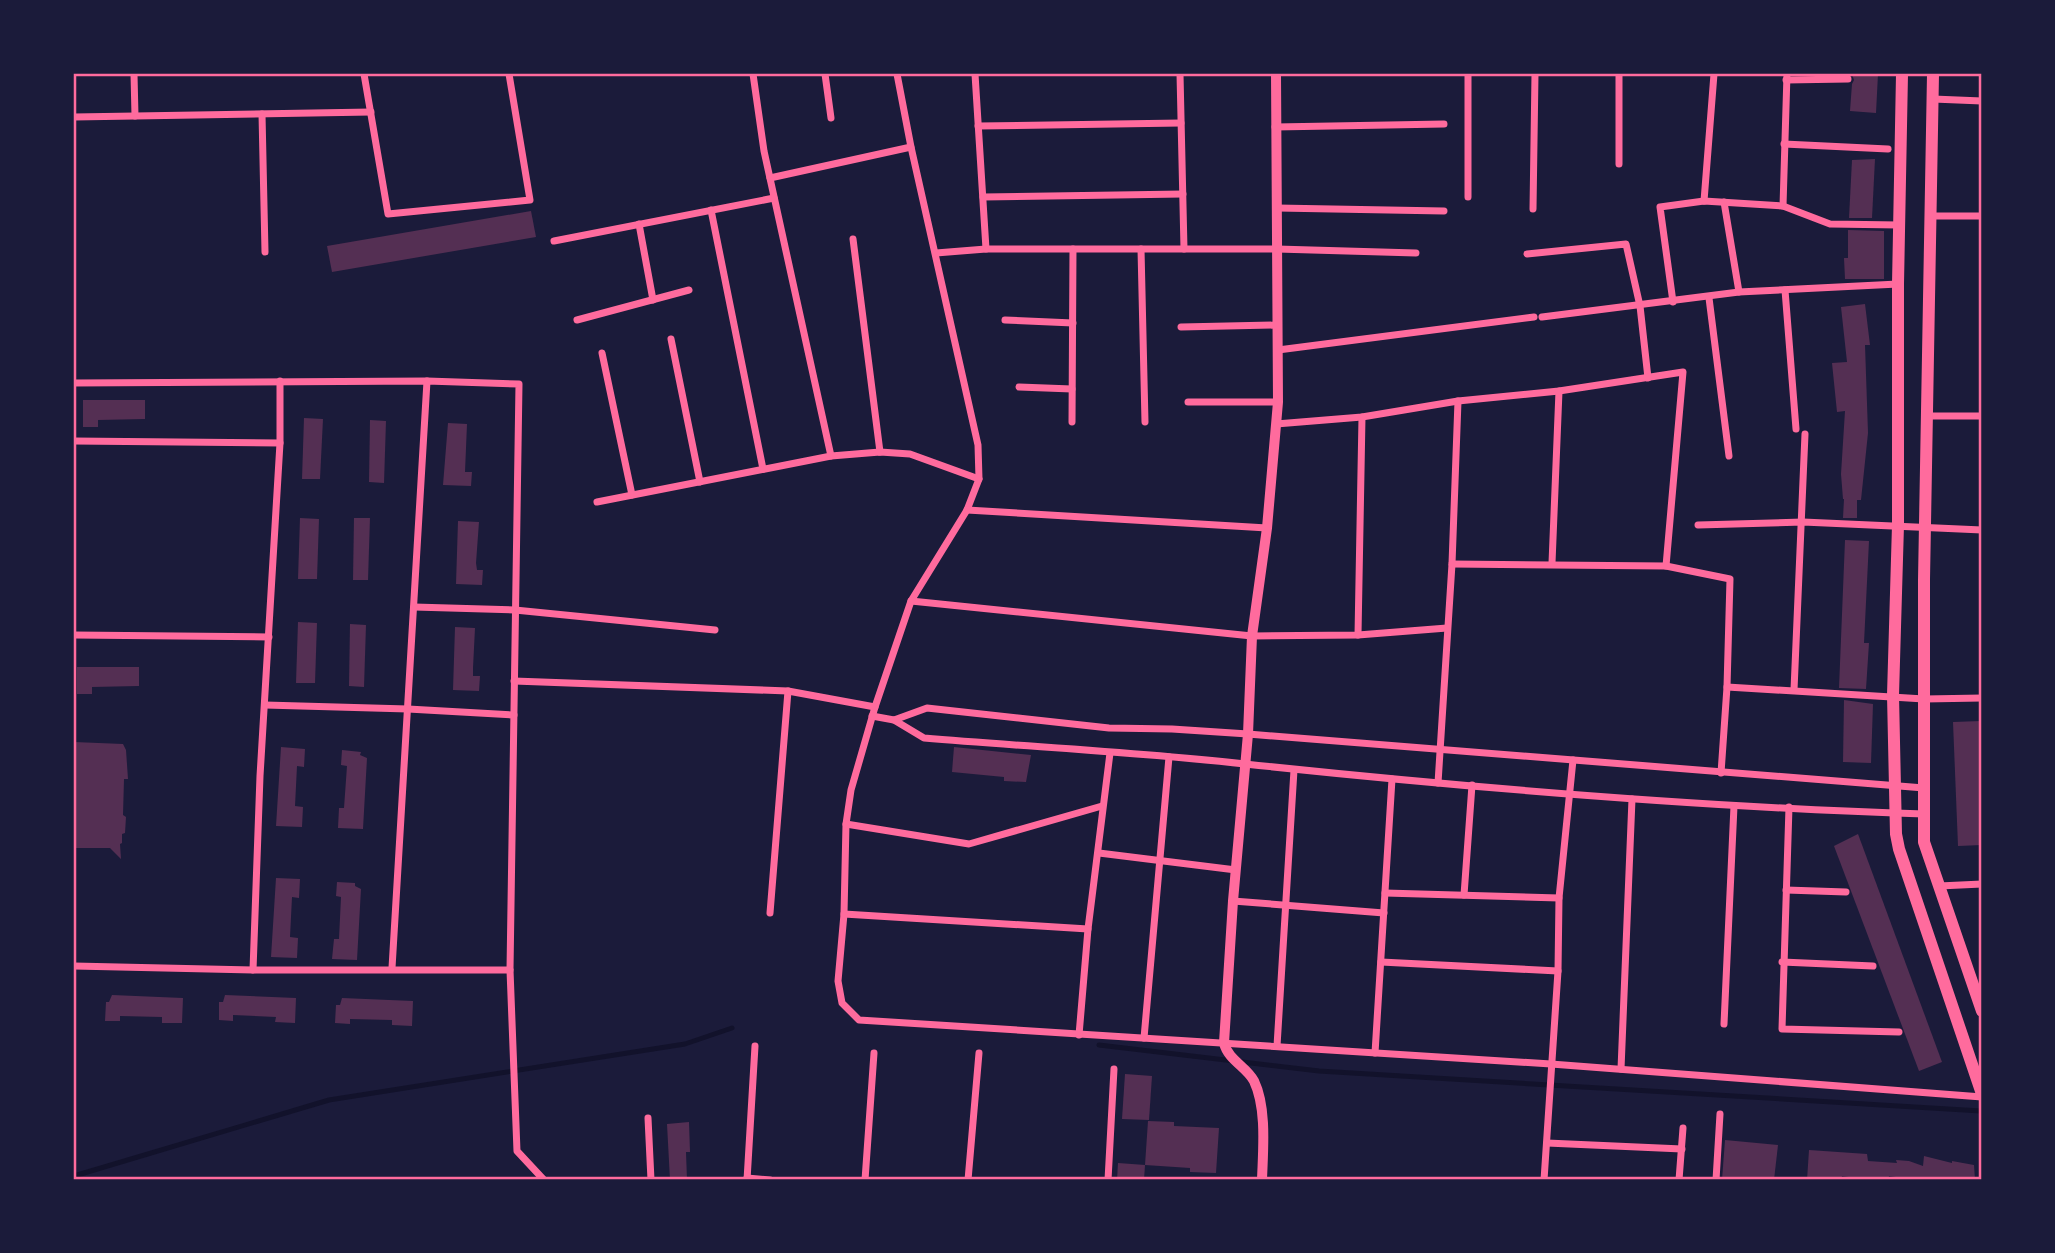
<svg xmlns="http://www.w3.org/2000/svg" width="2055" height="1253" font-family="Overpass,sans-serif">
  <rect width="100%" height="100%" fill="#1b1b3a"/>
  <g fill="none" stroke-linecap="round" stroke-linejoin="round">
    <g stroke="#12122b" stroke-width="5">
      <path d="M1099,1045L1319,1071L1981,1111L1982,1113"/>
      <path d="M74,1176L329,1100L685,1044L732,1028"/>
    </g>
  </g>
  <g fill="#542f53">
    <path d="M1852,74H1878L1876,113L1850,111L1852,84L1854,80Z"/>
    <path d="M1875,159L1872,218H1849L1852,160Z"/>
    <path d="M531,211L536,237L332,272L327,246Z"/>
    <path d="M1848,230L1884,231V279H1845L1844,258H1848Z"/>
    <path d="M1865,304L1870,345H1865L1868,433L1861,500H1857V518H1843L1844,499H1843L1841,474L1845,411L1837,412L1832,363L1847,362L1841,307Z"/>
    <path d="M83,400H145V419L98,420V427H83Z"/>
    <path d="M304,418L323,419L320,479H302Z"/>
    <path d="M370,420L386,421L384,483L369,482Z"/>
    <path d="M448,423L467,424L465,472H472L471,486L443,485Z"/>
    <path d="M300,518L319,519L317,579H298Z"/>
    <path d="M354,518H370L368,580H353Z"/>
    <path d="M458,521L479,522L476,563L477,570H483L482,585L456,584Z"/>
    <path d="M1845,540L1869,541L1864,643H1869L1866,689L1839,688Z"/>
    <path d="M298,622L317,623L315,683H296Z"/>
    <path d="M350,624L366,625L364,687L349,686Z"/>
    <path d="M455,627L475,628L473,668V676H480L479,691L453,690Z"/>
    <path d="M77,667H139V686L92,687V694H77Z"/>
    <path d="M1844,700L1873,704L1871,763L1843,762Z"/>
    <path d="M1981,721L1982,845L1958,846L1953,722Z"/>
    <path d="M74,742L123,744L126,750L128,779H124L123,815L126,817L125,833L122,834V843L120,844L121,859L110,848H74Z"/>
    <path d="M281,747L305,749L304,767L297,766L295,806L303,807L302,827L276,826Z"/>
    <path d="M954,747L1031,755L1026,782L1004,781V777L952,772Z"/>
    <path d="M342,750L361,752L360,755L367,758L363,829L338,828L339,808H344L347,766L341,765Z"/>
    <path d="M1858,834L1942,1062L1919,1071L1834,846Z"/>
    <path d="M276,878L300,879L299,898L292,897L290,937L298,938L297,958L271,957Z"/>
    <path d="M337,882L355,883V886L361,889L357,960L332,959L334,939H339L341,897L336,896Z"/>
    <path d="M112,995L183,998L182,1023H162V1017L120,1016V1021H105L106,1002H109Z"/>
    <path d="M225,995L296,998L295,1023L275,1022L276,1017L233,1015V1021L219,1020V1002H223Z"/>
    <path d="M342,998L413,1001L412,1026L392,1025V1020L350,1019V1024L335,1023L336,1005H340Z"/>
    <path d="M1125,1074L1152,1076L1149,1120L1122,1119Z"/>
    <path d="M1148,1121L1174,1122V1126L1219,1128L1216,1173L1190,1172V1168L1145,1165Z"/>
    <path d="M689,1122L690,1152H686L687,1180H670L667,1124Z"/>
    <path d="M1725,1140L1778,1145L1774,1180H1722Z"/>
    <path d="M1809,1150L1867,1154L1868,1161L1897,1163L1896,1160L1909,1161L1923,1166L1924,1156L1952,1163V1161L1974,1165L1975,1180H1917L1889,1176L1888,1180H1869L1842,1176L1841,1180H1807Z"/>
    <path d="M1118,1163L1145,1165L1144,1180H1117Z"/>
  </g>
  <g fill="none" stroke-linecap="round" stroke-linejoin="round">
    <g stroke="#ff6b9d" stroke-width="7">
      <path d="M134,74L135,116"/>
      <path d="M364,74L388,214L530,200L509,74"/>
      <path d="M753,74L764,151L831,456"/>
      <path d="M825,74L831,118"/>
      <path d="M897,74L911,147L978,445L979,479L967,510L911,601L875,707L851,790L846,824L844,914L838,981L842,1003L859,1020L1551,1064L1982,1097"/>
      <path d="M975,74L986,249"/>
      <path d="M1180,74L1184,249"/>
      <path d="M1786,80L1848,79"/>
      <path d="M1933,99L1982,101"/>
      <path d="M262,114L265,252"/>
      <path d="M74,117L371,112"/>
      <path d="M978,126L1181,123"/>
      <path d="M1275,127L1444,124"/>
      <path d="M1784,144L1888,149"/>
      <path d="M1619,164V74"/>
      <path d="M770,178L911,147"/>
      <path d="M983,197L1183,194"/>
      <path d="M1468,197V74"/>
      <path d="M1704,201L1714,74"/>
      <path d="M1724,202L1739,292"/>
      <path d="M1783,206L1787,74"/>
      <path d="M1277,208L1444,211"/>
      <path d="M1533,209L1535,74"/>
      <path d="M711,210L763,469"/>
      <path d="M1930,216H1982"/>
      <path d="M639,224L653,300"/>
      <path d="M853,239L880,452"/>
      <path d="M554,241L774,198"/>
      <path d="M1141,249L1145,422"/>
      <path d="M936,253L986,249H1277L1416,253"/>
      <path d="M1527,254L1626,244L1640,306L1648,378"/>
      <path d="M1785,290L1796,429"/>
      <path d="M1709,298L1729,456"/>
      <path d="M1673,302L1660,207L1704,201L1783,206L1830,224L1899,225"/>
      <path d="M1542,317L1739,292L1898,284"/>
      <path d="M577,320L689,290"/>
      <path d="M1005,320L1073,323"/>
      <path d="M1181,327L1278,325"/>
      <path d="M671,339L700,482"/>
      <path d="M1278,350L1534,317"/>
      <path d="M602,353L632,495"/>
      <path d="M74,383L427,381L519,384L510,970L517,1151L544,1180"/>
      <path d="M1019,387L1072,389"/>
      <path d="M1188,402H1278"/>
      <path d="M1927,416H1982"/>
      <path d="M1072,422L1073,249"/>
      <path d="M1276,424L1362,417L1458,401L1559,391L1683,372L1666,566"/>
      <path d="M74,441L280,443"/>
      <path d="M597,502L831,456L880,452L910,454L979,479"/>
      <path d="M967,510L1267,528"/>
      <path d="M1698,525L1803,522L1982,530"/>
      <path d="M1552,563L1559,391"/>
      <path d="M1452,564L1666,566L1730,579L1727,687L1721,773"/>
      <path d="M911,601L1252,636L1358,635L1362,417"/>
      <path d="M414,607L515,610L715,630"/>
      <path d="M74,635L269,637"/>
      <path d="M1358,635L1447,628"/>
      <path d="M514,681L788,691L875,707"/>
      <path d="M1727,687L1924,699L1982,698"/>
      <path d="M1794,690L1805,434"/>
      <path d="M265,705L408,709L514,715"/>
      <path d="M872,716L894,720L924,738C1031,747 1138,752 1245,764C1471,788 1698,807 1924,814"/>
      <path d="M894,720L927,708L1109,728L1172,729L1248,734L1924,788"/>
      <path d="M1438,783L1452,564L1458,401"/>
      <path d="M1789,807L1782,1029L1899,1032"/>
      <path d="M846,824L969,844L1102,806"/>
      <path d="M1099,853L1236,870"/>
      <path d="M1939,886L1982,884"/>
      <path d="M1786,890L1846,892"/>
      <path d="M1385,893L1559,898"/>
      <path d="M1464,895L1472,785"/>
      <path d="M1233,901L1384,913"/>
      <path d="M770,913L788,691"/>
      <path d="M844,914L1088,929"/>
      <path d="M1381,962L1558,971"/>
      <path d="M1782,962L1873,966"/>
      <path d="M74,966L253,970H510"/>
      <path d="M392,968L427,381"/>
      <path d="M253,970L260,776L280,443V381"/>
      <path d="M1724,1024L1734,806"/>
      <path d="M1079,1035L1088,929L1110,753"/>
      <path d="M1144,1038L1169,757"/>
      <path d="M1277,1046L1294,770"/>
      <path d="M1375,1053L1392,779"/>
      <path d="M1621,1069L1632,799"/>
      <path d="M648,1118L651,1180"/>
      <path d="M1547,1143L1682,1149"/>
      <path d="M747,1178L770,1180"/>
      <path d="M747,1180L755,1046"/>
      <path d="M865,1180L874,1053"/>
      <path d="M968,1180L979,1053"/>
      <path d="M1108,1180L1114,1069"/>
      <path d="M1544,1180L1558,971L1559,898L1573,760"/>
      <path d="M1679,1180L1683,1128"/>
      <path d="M1716,1180L1720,1114"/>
    </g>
    <path stroke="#ff6b9d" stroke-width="10" d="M1262,1180C1263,1150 1267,1108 1254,1081C1247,1067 1228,1060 1224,1043L1233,901L1248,734L1252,636L1267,528L1278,402L1276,74"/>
    <g stroke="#ff6b9d" stroke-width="12">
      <path d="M1902,74L1898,284V525L1893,695L1896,834L1899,849L1982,1094"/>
      <path d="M1933,74L1924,580V842L1982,1011"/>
    </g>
  </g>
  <rect width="2055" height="1253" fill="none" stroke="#1b1b3a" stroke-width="150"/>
  <rect x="75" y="75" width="1905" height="1103" fill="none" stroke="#ff6b9d" stroke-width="2.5"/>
</svg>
